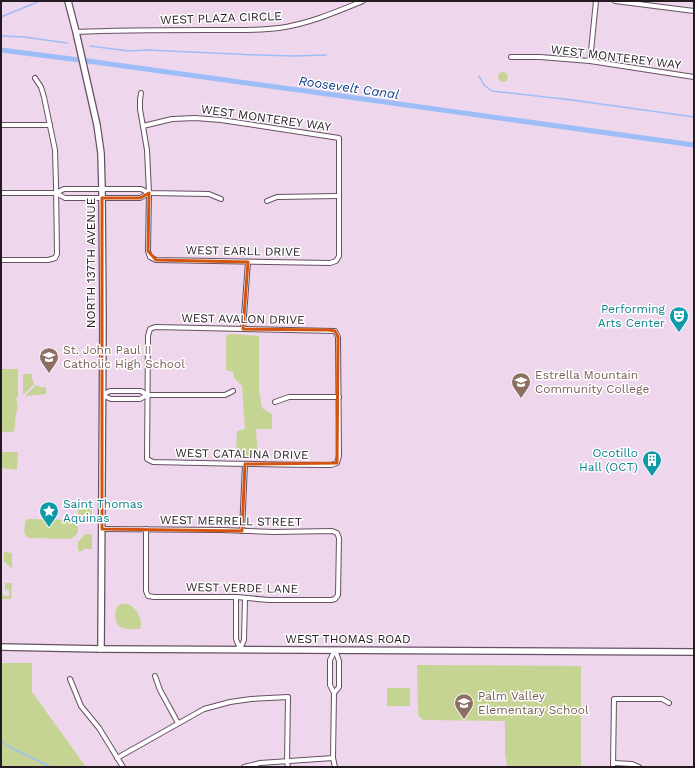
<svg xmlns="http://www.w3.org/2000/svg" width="695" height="768" font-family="'Work Sans',sans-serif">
  <rect width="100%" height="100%" fill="#eed6ec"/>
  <g fill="#c5d493">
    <circle cx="503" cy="77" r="5"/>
    <path d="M230,334L259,336V389L262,408L272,414V429H256L258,458H236L237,431L245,429L242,386L234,378L233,372L226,370V336Z"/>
    <path d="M1,369H18V396L16,399C19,405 17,409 16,415C15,420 15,427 14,432H1Z"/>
    <path d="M23,374H32V379L34,384L23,395Z"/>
    <path d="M36,385L40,387H46V394L25,396Z"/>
    <path d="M1,452H18L17,470L1,468Z"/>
    <path d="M78,506H83V508H92V523C81,523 85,521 78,516Z"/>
    <path d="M27,519L73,520C81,527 80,536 69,539L29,538C22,535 25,528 25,522Z"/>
    <path d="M85,534H92V549H83V551H78V542Z"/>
    <path d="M4,552L12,553V569L5,562H4Z"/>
    <path d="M5,583H12L11,599H1V593H3V596H9V590L5,589Z"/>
    <path d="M121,604C124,604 126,603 128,604C136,607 144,621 140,629C135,629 125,630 120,627C113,621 114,607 121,604Z"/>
    <path d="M1,663H32V692L86,767H1Z"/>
    <path d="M417,665L581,666V767H507L505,754V721L423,720L418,715Z"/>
    <rect x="387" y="688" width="23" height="18"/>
  </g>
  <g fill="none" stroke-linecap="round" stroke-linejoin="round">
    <g stroke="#9dbdf7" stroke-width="1.5">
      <path d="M1,17L40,1"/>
      <path d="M1,36L24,37L67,43"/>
      <path d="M90,46L129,51L148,50L258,55L295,56L326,55"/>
      <path d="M479,76L484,85L492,91L572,100L694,117"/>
      <path d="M1,741L11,748L51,767"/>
    </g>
    <path stroke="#9dbdf7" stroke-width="5" d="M1,50L95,62L211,78L313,92L694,145"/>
    <defs>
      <g id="street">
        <path d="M615,1L694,11"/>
        <path d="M76,32C120,30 165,30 209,30C232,30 257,31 279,28C308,24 336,12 363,1"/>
        <path d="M511,57H540L590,61L694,77"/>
        <path d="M590,61L596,1"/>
        <path d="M141,93L140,100V109L147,150L149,193L148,251L150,257L156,260L330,263L336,261L339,256V138L221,120L195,118L172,119L143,126"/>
        <path d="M1,125H50"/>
        <path d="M1,193H56L64,189H141L149,193L209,194L221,199"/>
        <path d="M56,193L65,198H140L149,193"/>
        <path d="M267,201L277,197L338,196"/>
        <path d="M1,260H48L55,258L57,254L56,185L55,150L44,97L41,87L35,78"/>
        <path d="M155,327L335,331L338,337L339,456L337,463L331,465C272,465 212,463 153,462L147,459L148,336L150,329Z"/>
        <path d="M243,329L248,262"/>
        <path d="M102,395L110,391H141L147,395H225L233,391"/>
        <path d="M102,395L111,399H140L147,395"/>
        <path d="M275,402L289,397H339"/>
        <path d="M102,529L222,530L274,532L332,531L337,533L339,538L338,595L335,599L331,600H269L236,597H154L148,596L146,591V529"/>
        <path d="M242,531L245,464"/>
        <path d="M236,597V639L240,649"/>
        <path d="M240,649L244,640L245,598"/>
        <path d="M335,650L330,660V685L334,693L333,758L335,767"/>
        <path d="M155,676L160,690L178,723"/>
        <path d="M70,679L81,706L99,728L123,767"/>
        <path d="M334,693L339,687V661L335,650"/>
        <path d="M117,758L204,709L230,702L251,699L288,697L287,762L288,767"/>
        <path d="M614,763L632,764L639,767"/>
        <path d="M244,767L260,763L333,758"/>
        <path d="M613,767L614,699H662L669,703"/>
      </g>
      <g id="secondary">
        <path d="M68,1L76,32L97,125L101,153L102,189L103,320L101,649"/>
        <path d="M1,647L101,649L694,652"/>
      </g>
    </defs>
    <use href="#street" stroke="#665164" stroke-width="6"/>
    <use href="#secondary" stroke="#665164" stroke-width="8"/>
    <use href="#street" stroke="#fff" stroke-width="4"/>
    <use href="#secondary" stroke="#fff" stroke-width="5.5"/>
  </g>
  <path fill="none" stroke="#d4530e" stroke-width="3" stroke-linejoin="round" d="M149,193L148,251L156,260L248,262L243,329L329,330L335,331L338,337L337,463L245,464L242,531L102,529V198H140Z"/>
  <defs>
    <symbol id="theatre-pin" viewBox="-11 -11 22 30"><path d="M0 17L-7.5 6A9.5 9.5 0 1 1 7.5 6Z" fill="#0f9aa8" stroke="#fff"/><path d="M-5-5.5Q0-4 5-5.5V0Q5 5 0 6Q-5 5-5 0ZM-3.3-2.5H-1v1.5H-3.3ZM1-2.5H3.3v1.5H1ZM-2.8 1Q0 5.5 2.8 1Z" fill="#fff"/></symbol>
    <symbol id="school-pin" viewBox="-11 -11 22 30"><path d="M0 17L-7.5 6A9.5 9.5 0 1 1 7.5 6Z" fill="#8d6e63" stroke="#fff"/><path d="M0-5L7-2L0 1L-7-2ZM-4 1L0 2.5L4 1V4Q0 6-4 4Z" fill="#fff"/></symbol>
    <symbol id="university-pin" viewBox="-11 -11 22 30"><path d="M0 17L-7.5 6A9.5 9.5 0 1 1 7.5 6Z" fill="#8d6e63" stroke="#fff"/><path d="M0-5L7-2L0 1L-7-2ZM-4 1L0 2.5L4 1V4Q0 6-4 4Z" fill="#fff"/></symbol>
    <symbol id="building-pin" viewBox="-11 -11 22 30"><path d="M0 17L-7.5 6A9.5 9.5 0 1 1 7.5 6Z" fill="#0f9aa8" stroke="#fff"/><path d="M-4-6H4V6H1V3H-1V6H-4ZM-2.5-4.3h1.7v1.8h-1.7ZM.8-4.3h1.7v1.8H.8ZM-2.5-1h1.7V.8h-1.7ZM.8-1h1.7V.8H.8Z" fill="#fff"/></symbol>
    <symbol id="sight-pin" viewBox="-11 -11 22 30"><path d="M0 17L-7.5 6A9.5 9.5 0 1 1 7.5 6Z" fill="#0f9aa8" stroke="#fff"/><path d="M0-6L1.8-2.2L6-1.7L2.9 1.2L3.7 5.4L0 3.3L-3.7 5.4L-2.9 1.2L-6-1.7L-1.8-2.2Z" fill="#fff"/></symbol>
  </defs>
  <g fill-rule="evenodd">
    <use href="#theatre-pin" x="668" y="305" width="22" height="30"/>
    <use href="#school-pin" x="38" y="346" width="22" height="30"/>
    <use href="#university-pin" x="510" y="371" width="22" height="30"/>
    <use href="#building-pin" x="641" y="449" width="22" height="30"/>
    <use href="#sight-pin" x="38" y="500" width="22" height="30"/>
    <use href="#school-pin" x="453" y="692" width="22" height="30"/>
  </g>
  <g text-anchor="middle" stroke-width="3" stroke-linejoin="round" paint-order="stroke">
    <g font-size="12" fill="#231a22" stroke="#fff">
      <text transform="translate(221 18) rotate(-2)" y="4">WEST PLAZA CIRCLE</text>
      <text transform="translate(616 57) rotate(7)" y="4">WEST MONTEREY WAY</text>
      <text transform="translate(266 118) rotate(8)" y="4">WEST MONTEREY WAY</text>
      <text transform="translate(243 251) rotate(1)" y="4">WEST EARLL DRIVE</text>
      <text transform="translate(91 263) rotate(-90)" y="4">NORTH 137TH AVENUE</text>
      <text transform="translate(243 319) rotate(1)" y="4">WEST AVALON DRIVE</text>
      <text transform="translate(242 454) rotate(1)" y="4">WEST CATALINA DRIVE</text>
      <text transform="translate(231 521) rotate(1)" y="4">WEST MERRELL STREET</text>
      <text transform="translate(242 588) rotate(1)" y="4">WEST VERDE LANE</text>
      <text x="348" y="643">WEST THOMAS ROAD</text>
    </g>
    <g font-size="12" fill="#0d838f" stroke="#fff" text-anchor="end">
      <text x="665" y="313">Performing<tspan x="665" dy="14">Arts Center</tspan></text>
      <text x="638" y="457">Ocotillo<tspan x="638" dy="14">Hall (OCT)</tspan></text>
      <text x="63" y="508" text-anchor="start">Saint Thomas<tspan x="63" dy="14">Aquinas</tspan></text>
    </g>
    <g font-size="12" fill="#785e54" stroke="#fff" text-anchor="start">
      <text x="63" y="354">St. John Paul II<tspan x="63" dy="14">Catholic High School</tspan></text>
      <text x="535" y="379">Estrella Mountain<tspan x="535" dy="14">Community College</tspan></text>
      <text x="478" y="700">Palm Valley<tspan x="478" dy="14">Elementary School</tspan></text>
    </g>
    <g font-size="13" font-style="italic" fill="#153f8f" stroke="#fff">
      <text transform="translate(349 87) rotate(8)" y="5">Roosevelt Canal</text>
    </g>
  </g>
  <rect width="695" height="768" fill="none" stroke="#231a22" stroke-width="4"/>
</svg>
